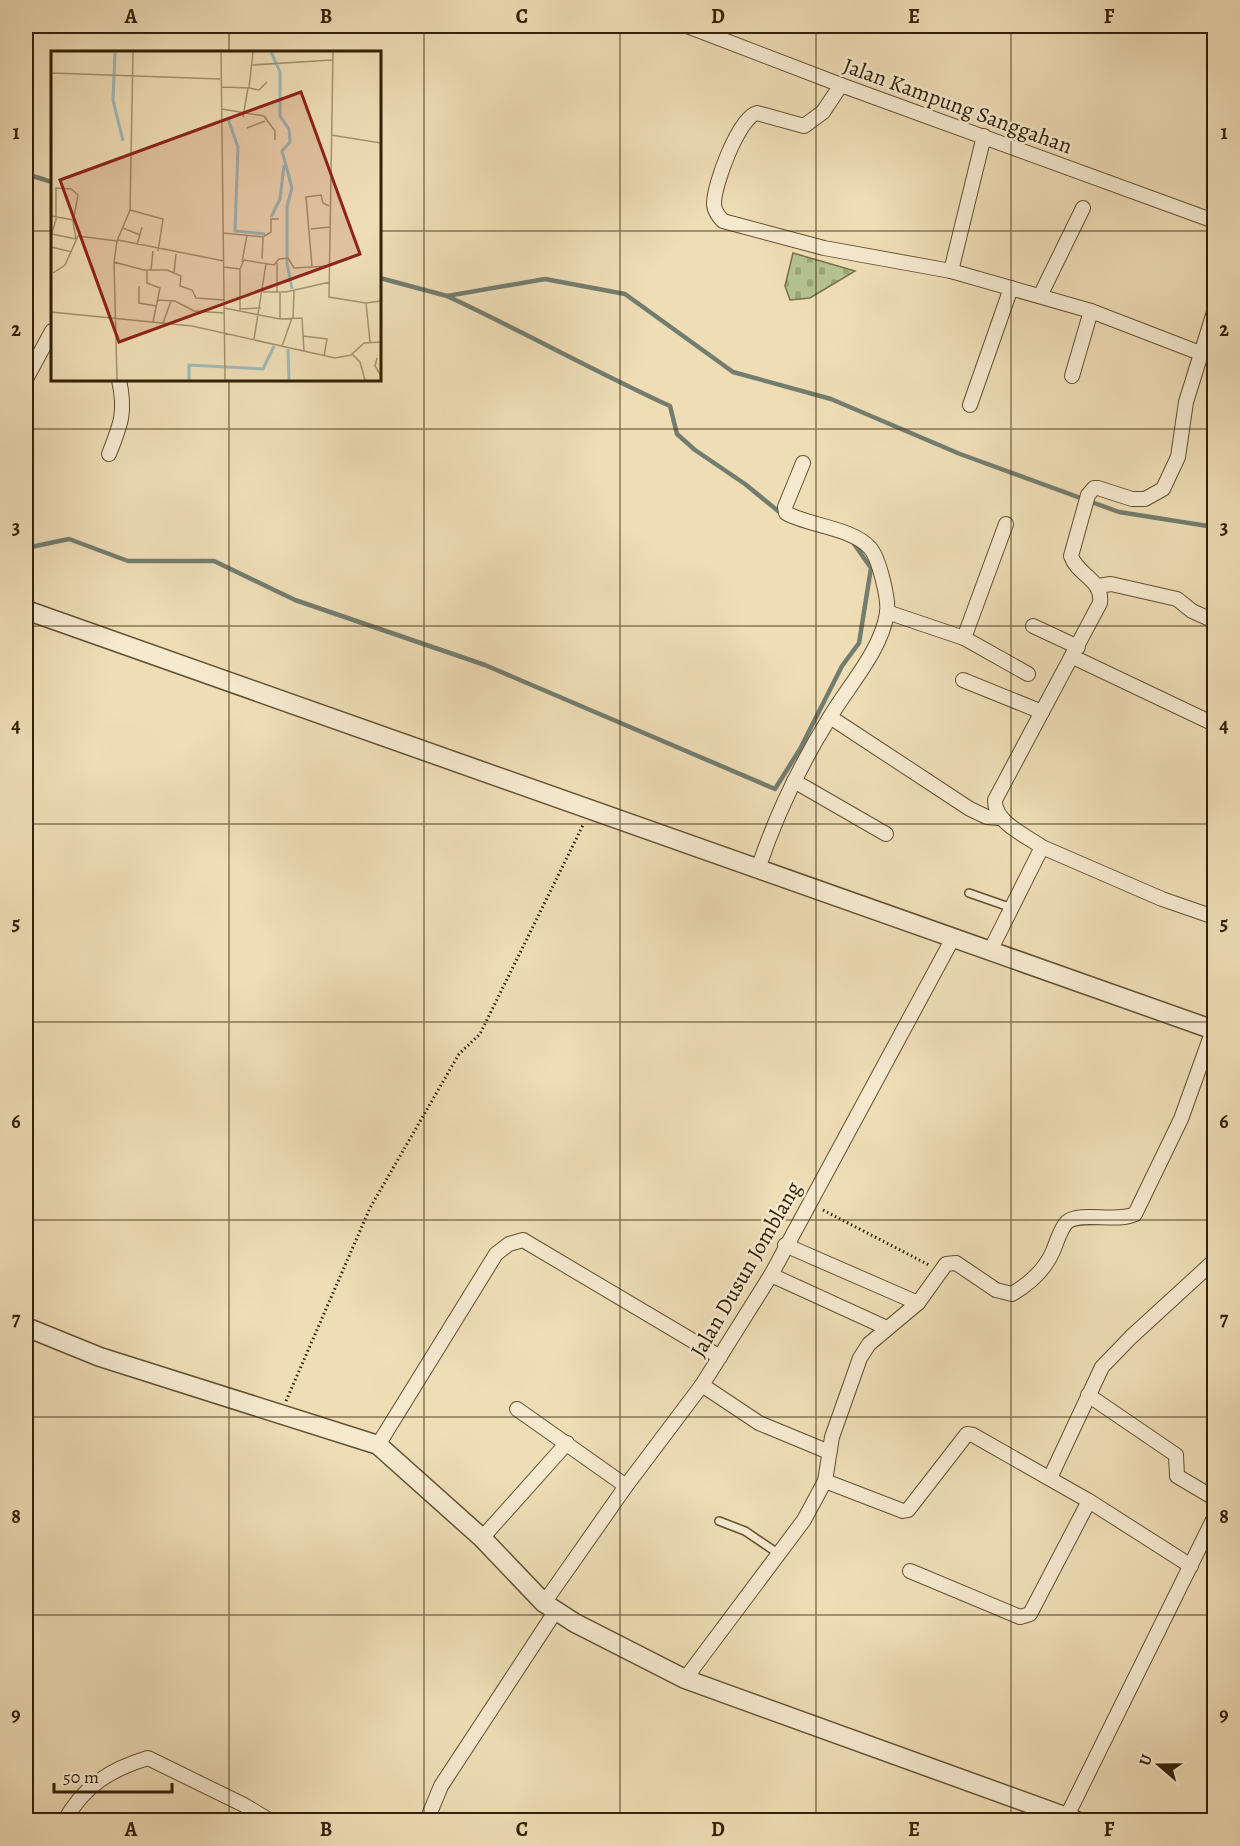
<svg xmlns="http://www.w3.org/2000/svg" width="1240" height="1846" font-family="Alegreya,serif">
  <defs>
    <pattern id="cemetery-stones" width="16" height="16" patternUnits="userSpaceOnUse" patternTransform="scale(1.5)"><rect width="16" height="16" fill="#b5c291"/><path d="M2 7V4a2 2 0 0 1 4 0v3zM10 15v-3a2 2 0 0 1 4 0v3z" fill="#9ca67b"/></pattern>
  </defs>
  <rect width="100%" height="100%" fill="#efddb6"/>
  <filter id="stains"><feTurbulence type="fractalNoise" baseFrequency=".00333" numOctaves="4"/><feColorMatrix values="0 0 0 0 .2 0 0 0 0 .09 0 0 0 0 .02 0 0 0 .5 -.17"/></filter>
  <radialGradient id="worn" r=".72"><stop offset=".6" stop-color="#630" stop-opacity="0"/><stop offset="1" stop-color="#630" stop-opacity=".3"/></radialGradient>
  <path fill="url(#cemetery-stones)" stroke="#74724a" stroke-width="1.5" d="M793,253L855,271L810,298L790,300L785,286Z"/>
  <g fill="none" stroke-linecap="round" stroke-linejoin="round">
    <g stroke="#737d6f" stroke-width="4.5">
      <path d="M26,174L52,182"/>
      <path d="M380,278L447,296L545,279L625,294L733,372L831,399L960,454L1119,512L1214,527"/>
      <path d="M447,296C522,331 594,371 670,406L677,434L695,450L745,484L783,515"/>
      <path d="M26,548L69,539L128,561H214L295,600L485,665L775,789L800,749L842,666L859,643L871,568L852,541"/>
    </g>
    <defs>
      <g id="service">
        <path d="M969,893L1012,908"/>
        <path d="M719,1521L745,1531L779,1554"/>
      </g>
      <g id="minor">
        <path d="M687,26L841,85L1214,221"/>
        <path d="M841,85L823,112L804,126L757,113C739,117 713,186 714,205C715,212 718,216 723,221L824,248L951,271L1091,311L1200,353"/>
        <path d="M951,271L984,136"/>
        <path d="M1040,296L1083,208"/>
        <path d="M1072,376L1091,311"/>
        <path d="M26,379L52,331"/>
        <path d="M970,405L1011,288"/>
        <path d="M109,454C121,424 126,412 119,380"/>
        <path d="M1098,586L1111,584L1177,599L1192,611L1214,621"/>
        <path d="M887,612L964,638L1028,674"/>
        <path d="M1033,626L1078,647"/>
        <path d="M964,638L1006,524"/>
        <path d="M1073,657L1214,724"/>
        <path d="M963,680L1042,712"/>
        <path d="M830,717L970,809L987,817L1000,818"/>
        <path d="M794,781L886,834"/>
        <path d="M1042,847L1162,899L1214,917"/>
        <path d="M758,869C776,815 800,765 830,717C849,685 881,651 887,613C889,599 879,558 870,548C853,528 809,526 786,513L785,507L803,463"/>
        <path d="M990,951L1042,847C1025,835 994,822 995,800L1100,603C1103,579 1078,576 1071,556L1088,495L1094,488H1098L1132,499H1145L1163,489L1178,457L1186,402L1214,312"/>
        <path d="M785,1245L918,1303"/>
        <path d="M771,1275L887,1328"/>
        <path d="M702,1385L759,1423L829,1452"/>
        <path d="M1088,1395L1176,1455L1177,1476L1214,1498"/>
        <path d="M517,1409L626,1486"/>
        <path d="M378,1445L496,1254L509,1244L523,1240L720,1357"/>
        <path d="M1050,1478L1102,1367L1131,1337L1214,1261"/>
        <path d="M825,1481L903,1511L908,1510L967,1434L973,1435L1089,1501L1191,1566"/>
        <path d="M482,1538L567,1443"/>
        <path d="M910,1571L1020,1617L1030,1614L1089,1501"/>
        <path d="M544,1603L626,1486L702,1385L771,1275L953,938"/>
        <path d="M685,1679L804,1520L825,1481L832,1437L860,1358L869,1344L918,1303L946,1264L956,1263L996,1290L1012,1294C1029,1284 1045,1270 1053,1251C1057,1242 1060,1229 1067,1222C1081,1211 1117,1223 1135,1214L1181,1119L1213,1030"/>
        <path d="M65,1820C84,1786 111,1769 148,1758L244,1805L269,1820"/>
        <path d="M427,1820L441,1786L555,1612"/>
        <path d="M1065,1820L1214,1518"/>
      </g>
      <g id="tertiary">
        <path d="M26,610L1214,1030"/>
        <path d="M26,1327L100,1357L378,1445L482,1538L544,1603L575,1623L685,1679L1075,1820"/>
      </g>
    </defs>
    <use href="#service" stroke="#625030" stroke-width="10"/>
    <use href="#minor" stroke="#625030" stroke-width="16"/>
    <use href="#tertiary" stroke="#625030" stroke-width="21"/>
    <g stroke="#332104" stroke-width="3" stroke-dasharray="1.5 3" stroke-linecap="butt">
      <path d="M823,1210L929,1265"/>
      <path d="M286,1401L370,1208L459,1054L480,1034L583,825"/>
    </g>
    <use href="#service" stroke="#f5e9d0" stroke-width="7"/>
    <use href="#minor" stroke="#f5e9d0" stroke-width="14"/>
    <use href="#tertiary" stroke="#f5e9d0" stroke-width="18"/>
  </g>
  <path fill="none" stroke="#332104" stroke-width="1.5" stroke-opacity="0.55" d="M229,26V52M424,26V1820M620,26V1820M816,26V1820M1011,26V1820M26,231H52M380,231H1214M229,380V1820M26,429H1214M26,626H1214M26,824H1214M26,1022H1214M26,1220H1214M26,1417H1214M26,1615H1214"/>
  <g text-anchor="middle" stroke-width="5" stroke-linejoin="round" paint-order="stroke">
    <g font-size="22" fill="#332104" stroke="#f5e9d0">
      <text transform="translate(958 105) rotate(20)" y="8">Jalan Kampung Sanggahan</text>
      <text transform="translate(745 1269) rotate(-60)" y="8">Jalan Dusun Jomblang</text>
    </g>
  </g>
  <g transform="translate(51 51)">
    <rect width="330" height="330" fill="#efddb6"/>
    <path fill="none" stroke="#9dbab7" stroke-width="3" d="M64,1L62,49L72,90M220,1L229,21V65L238,78L239,91L231,100L241,137L236,155V212L241,238M177,68L187,96L184,180L214,183M220,166L229,148L233,114M237,298L238,329M138,329V314L212,318L223,295"/>
    <path fill="none" stroke="#a4926f" stroke-width="1.5" d="M170,1L174,329M282,1L278,246L315,252L330,250M201,14L281,9M0,22L169,28M171,36L198,37L202,1M198,37L208,39L216,31M171,58L213,65L224,80V89M192,66L197,37M196,77L214,70M280,84L330,92M79,159L112,168L107,200M0,165L23,169M72,177L89,184M260,178L279,176M172,182L212,186L220,181V168H228M0,184L5,169V137L20,138L27,144L22,171L25,188L1,183M67,189L173,210M86,194L91,176M0,196L21,201M211,208L212,186M63,211L93,219H116L130,225L129,235L141,239L145,247L173,249M191,211L196,184M226,212V242M261,215L255,146L270,144L272,152L278,155M173,216L189,218L193,209L223,214L228,208L237,207L243,217L279,215M189,218V260M100,219L102,200M96,220V232L109,237L102,271M2,222L14,214L27,185L66,190M123,222L125,203M88,235V252L106,255M212,241H235L279,231M107,249L124,250L143,260L173,262M315,252L319,291M173,257L229,268L251,267L253,300M189,258L210,257M0,261L141,275L284,307L300,304L313,292L330,291M242,267L243,240M229,268V242M112,272L120,250M252,285L276,288L273,305M203,288L215,213M231,295L241,267M301,303L309,311L314,329M326,307L324,315L330,325M66,329L63,211L66,190L79,159L82,1"/>
    <path fill="#8f2418" fill-opacity="0.15" stroke="#8f2418" stroke-width="3" d="M250,41L309,203L68,291L9,129Z"/>
    <rect width="330" height="330" fill="none" stroke="#332104" stroke-width="3"/>
  </g>
  <rect width="1240" height="1846" fill="none" stroke="#efddb6" stroke-width="66"/>
  <g transform="translate(1159 1765) rotate(290)" stroke="#f5e9d0" stroke-width="4.5" paint-order="stroke">
  <path d="M0-4.5L10 22L0 15L-10 22Z" fill="#332104"/>
  <text y="-9" font-size="16" font-weight="bold" text-anchor="middle" fill="#332104">U</text>
  </g>
  <path d="M54 1783v9h118v-9" fill="none" stroke="#332104" stroke-width="3"/>
  <text x="63" y="1783" font-size="18" fill="#332104" stroke="#f5e9d0" stroke-width="4.5" paint-order="stroke">50 m</text>
  <rect x="33" y="33" width="1174" height="1780" fill="none" stroke="#332104" stroke-width="2"/>
  <g font-size="20" text-anchor="middle" font-weight="bold" fill="#332104">
    <text x="131" y="23">A</text>
    <text x="326" y="23">B</text>
    <text x="522" y="23">C</text>
    <text x="718" y="23">D</text>
    <text x="914" y="23">E</text>
    <text x="1109" y="23">F</text>
    <text x="16" y="139">1</text>
    <text x="1224" y="139">1</text>
    <text x="16" y="336">2</text>
    <text x="1224" y="336">2</text>
    <text x="16" y="534">3</text>
    <text x="1224" y="534">3</text>
    <text x="16" y="732">4</text>
    <text x="1224" y="732">4</text>
    <text x="16" y="930">5</text>
    <text x="1224" y="930">5</text>
    <text x="16" y="1128">6</text>
    <text x="1224" y="1128">6</text>
    <text x="16" y="1325">7</text>
    <text x="1224" y="1325">7</text>
    <text x="16" y="1523">8</text>
    <text x="1224" y="1523">8</text>
    <text x="16" y="1721">9</text>
    <text x="1224" y="1721">9</text>
    <text x="131" y="1836">A</text>
    <text x="326" y="1836">B</text>
    <text x="522" y="1836">C</text>
    <text x="718" y="1836">D</text>
    <text x="914" y="1836">E</text>
    <text x="1109" y="1836">F</text>
  </g>
  <rect width="100%" height="100%" filter="url(#stains)"/>
  <rect width="100%" height="100%" fill="url(#worn)"/>
</svg>
